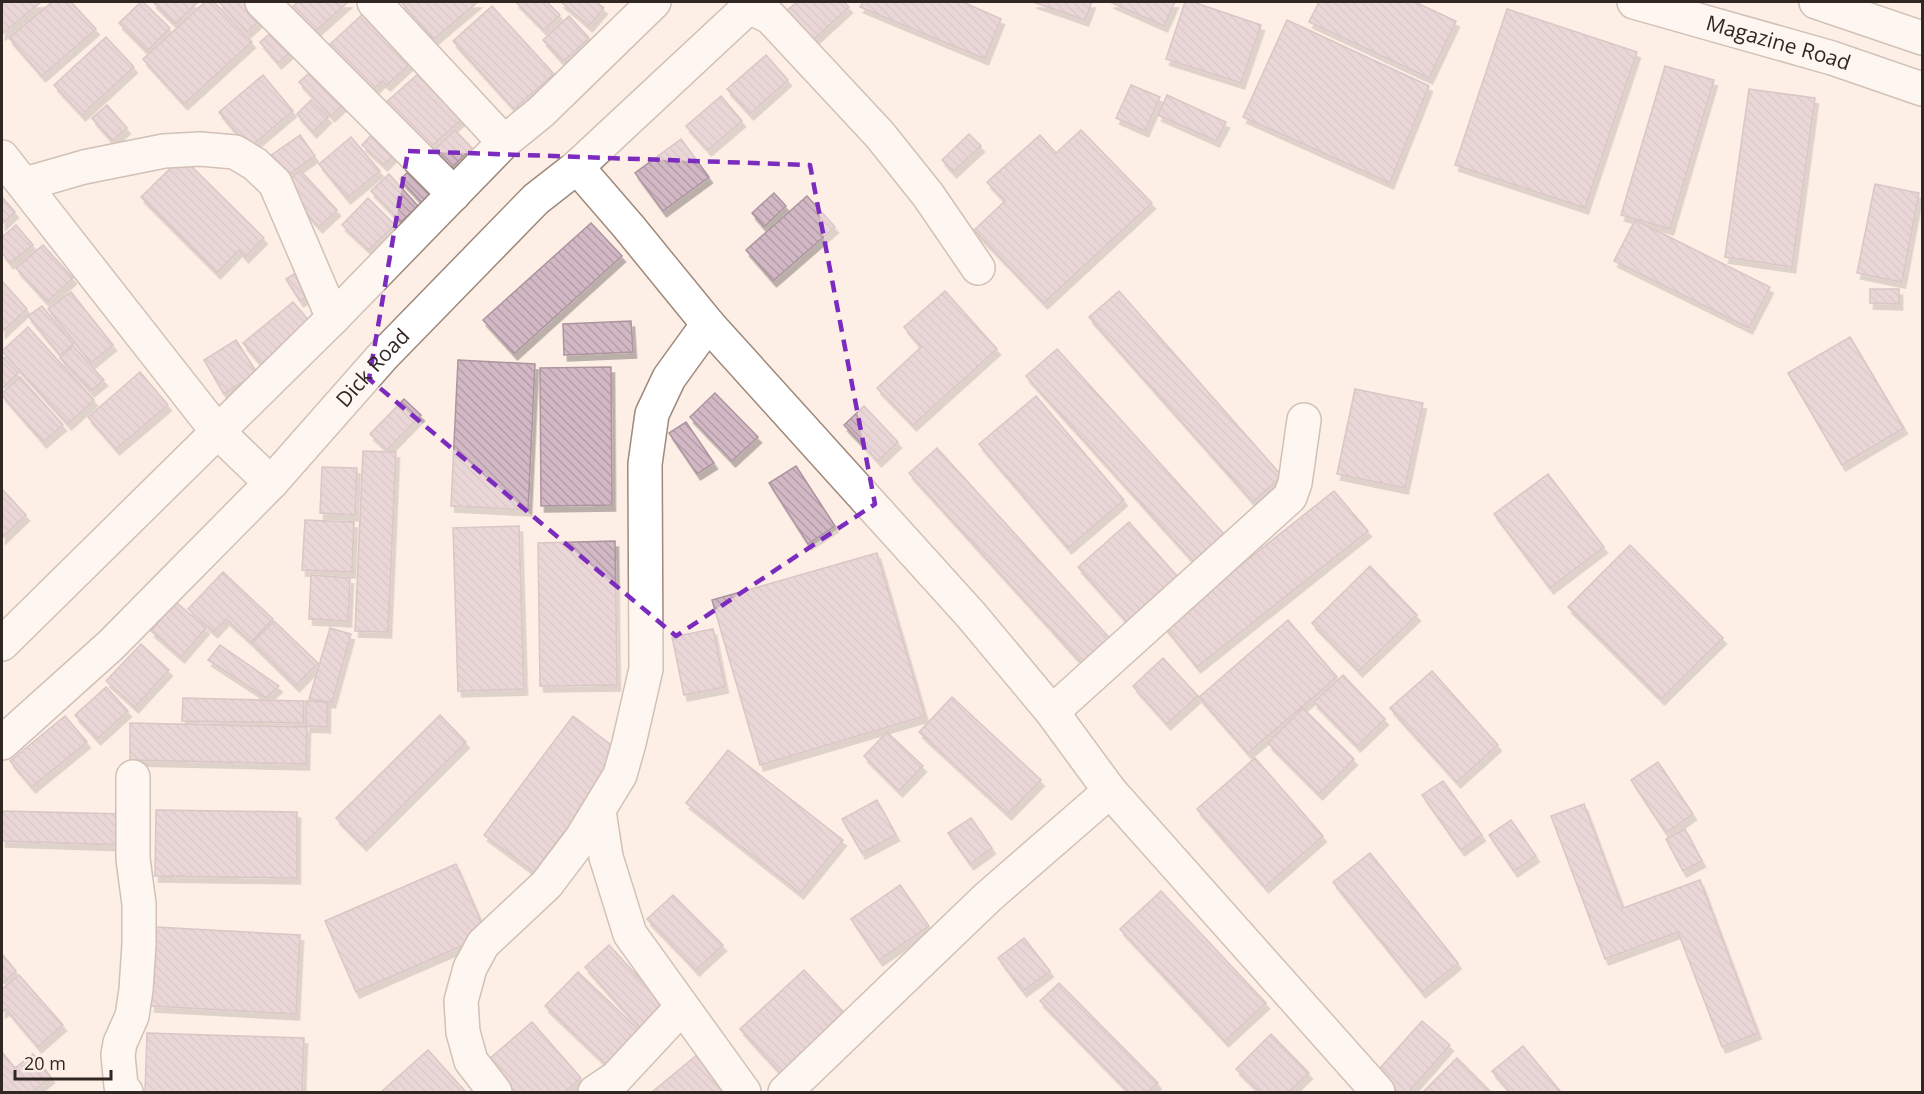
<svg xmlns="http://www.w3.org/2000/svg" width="1924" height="1094" font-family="'Open Sans',sans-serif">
  <defs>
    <pattern id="building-back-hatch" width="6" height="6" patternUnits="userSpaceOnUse" patternTransform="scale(1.5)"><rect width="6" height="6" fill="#d2b8c4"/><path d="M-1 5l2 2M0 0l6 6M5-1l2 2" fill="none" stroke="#b59ea8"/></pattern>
    <filter id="shadow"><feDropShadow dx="3.5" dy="6" stdDeviation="0" flood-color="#0004"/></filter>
  </defs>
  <rect width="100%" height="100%" fill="#fdefe6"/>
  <g fill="url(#building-back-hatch)" stroke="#ad95a0" stroke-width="1.5" filter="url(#shadow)">
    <path d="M2,2H41L2,34Z"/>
    <path d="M52,2H71L96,29L42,76L9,38Z"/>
    <path d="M141,2H143L170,28L147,51L119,23Z"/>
    <path d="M153,2H198L175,24Z"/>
    <path d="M205,2H214L252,42L184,104L143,59Z"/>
    <path d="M219,2H250L264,16L247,32Z"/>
    <path d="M298,2H348L309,37L286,12Z"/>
    <path d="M401,2H478L434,39Z"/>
    <path d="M516,2H547L560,15L544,30Z"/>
    <path d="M561,2H596L604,8L589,26Z"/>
    <path d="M797,2H844L849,7L812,41L785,12Z"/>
    <path d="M863,2H963L1001,19L985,59L860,7Z"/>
    <path d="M1033,2H1092L1085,20Z"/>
    <path d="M1110,2H1175L1164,26Z"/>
    <path d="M1185,2H1193L1261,25L1241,83L1166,59Z"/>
    <path d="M1319,2H1415L1456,21L1429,78L1309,22Z"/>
    <path d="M492,6L554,74L514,109L453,41Z"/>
    <path d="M1507,9L1637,52L1585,208L1455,165Z"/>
    <path d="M367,10L414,60L387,85L382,81L369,94L326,48Z"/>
    <path d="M569,16L589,38L563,62L543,40Z"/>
    <path d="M1287,20L1429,86L1390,183L1243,117Z"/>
    <path d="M280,25L298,45L278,63L260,42Z"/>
    <path d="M106,37L134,67L82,115L54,85Z"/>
    <path d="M766,55L788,80L750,114L727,89Z"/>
    <path d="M1665,66L1714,80L1670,229L1621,215Z"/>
    <path d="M315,68L346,102L331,116L299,82Z"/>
    <path d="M419,73L462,119L426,151L383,105Z"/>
    <path d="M263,75L293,111L249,148L219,112Z"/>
    <path d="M1131,85L1160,97L1145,131L1116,118Z"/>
    <path d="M1749,89L1815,98L1792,267L1725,257Z"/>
    <path d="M1167,95L1226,122L1216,141L1158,115Z"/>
    <path d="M721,96L742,121L708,150L686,126Z"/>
    <path d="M311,100L328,117L313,132L297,114Z"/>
    <path d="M107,105L127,128L112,141L92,118Z"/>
    <path d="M455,130L472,148L448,171L431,153Z"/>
    <path d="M1081,130L1152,203L1044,303L974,230L1005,201L987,182L1040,135L1056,153Z"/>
    <path d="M373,133L396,153L384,165L362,145Z"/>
    <path d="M969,134L981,146L953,172L942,160Z"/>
    <path d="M300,135L315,156L278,182L263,161Z"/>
    <path d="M351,137L380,171L347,198L319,164Z"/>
    <path d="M681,139L709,177L663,211L635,173Z"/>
    <path d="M182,157L264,238L245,257L239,250L217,273L141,197Z"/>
    <path d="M417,164L440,190L423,204L400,179Z"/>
    <path d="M300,170L337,210L319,227L282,187Z"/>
    <path d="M389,174L418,206L401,222L371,191Z"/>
    <path d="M1875,184L1919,193L1902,282L1857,273Z"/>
    <path d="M774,193L786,206L764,227L752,213Z"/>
    <path d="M807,196L835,227L773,281L746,250Z"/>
    <path d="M2,197L15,212L2,224Z"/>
    <path d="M368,198L395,225L369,250L342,225Z"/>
    <path d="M1635,220L1770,287L1749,328L1614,261Z"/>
    <path d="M591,223L622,256L514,354L483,320Z"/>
    <path d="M16,225L33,245L10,263L2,253V237Z"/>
    <path d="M43,245L73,278L47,302L16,268Z"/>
    <path d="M302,269L316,291L300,301L286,279Z"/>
    <path d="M2,281L27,309L2,332Z"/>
    <path d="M1870,289H1899V304L1870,303Z"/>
    <path d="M945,291L997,349L913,425L877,388L921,347L904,327Z"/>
    <path d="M1119,291L1282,476L1253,502L1089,317Z"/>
    <path d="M71,292L113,345L91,363L48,309Z"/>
    <path d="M293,302L311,323L261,364L243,343Z"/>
    <path d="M42,306L73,344L60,355L28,316Z"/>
    <path d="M631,321L633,352L564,355L563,324Z"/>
    <path d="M28,327L94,400L68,424L2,351Z"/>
    <path d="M1850,337L1904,428L1842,465L1788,373Z"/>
    <path d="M236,340L257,373L224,394L204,360Z"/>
    <path d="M73,346L104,380L91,391L60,358Z"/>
    <path d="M1057,349L1232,543L1201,570L1026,376Z"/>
    <path d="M2,356L18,373L2,389Z"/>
    <path d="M458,360L535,364L528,510L451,506Z"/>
    <path d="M611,367L612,505L541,506L540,368Z"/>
    <path d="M140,372L168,405L116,449L88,417Z"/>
    <path d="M20,377L63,425L43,442L2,395V393Z"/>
    <path d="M1355,389L1423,403L1405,488L1337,474Z"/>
    <path d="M715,393L758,437L732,461L690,417Z"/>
    <path d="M1036,396L1124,500L1068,548L979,444Z"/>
    <path d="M404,399L421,415L387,450L370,434Z"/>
    <path d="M864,406L898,442L878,461L844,425Z"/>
    <path d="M686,422L714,463L697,474L669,433Z"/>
    <path d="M937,448L1115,644L1087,669L909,473Z"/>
    <path d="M363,451L396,452L388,632L355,631Z"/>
    <path d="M796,466L835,526L808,544L769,483Z"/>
    <path d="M322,467L357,468L355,515L320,513Z"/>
    <path d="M1548,474L1604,547L1550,588L1494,514Z"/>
    <path d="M2,489L26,515L2,538Z"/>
    <path d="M1334,491L1368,531L1197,667L1164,626Z"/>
    <path d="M305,520L354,522L352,572L302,570Z"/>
    <path d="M1129,522L1179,578L1128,623L1078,567Z"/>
    <path d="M519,526L524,689L458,691L453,528Z"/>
    <path d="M615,541L617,685L540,686L538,543Z"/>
    <path d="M1630,545L1723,638L1661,699L1568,607Z"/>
    <path d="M877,553L925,716L760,765L712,600Z"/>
    <path d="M1370,566L1417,615L1359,671L1312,623Z"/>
    <path d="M223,572L273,619L251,642L226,619L214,632L188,609Z"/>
    <path d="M311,575L350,578L348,621L309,619Z"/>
    <path d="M176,602L206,628L181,657L151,631Z"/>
    <path d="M1288,620L1337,677L1248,753L1199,697Z"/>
    <path d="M274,621L318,663L296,686L252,643Z"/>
    <path d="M330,628L351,634L332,702L309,699Z"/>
    <path d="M713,629L725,687L684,695L672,637Z"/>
    <path d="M141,644L169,670L135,707L106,681Z"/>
    <path d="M220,645L279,686L266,698L208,660Z"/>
    <path d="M1163,658L1198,696L1167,724L1133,686Z"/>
    <path d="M1432,671L1498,745L1457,782L1390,708Z"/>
    <path d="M1343,675L1385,719L1357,746L1314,702Z"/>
    <path d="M106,687L128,711L97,739L75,715Z"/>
    <path d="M952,697L1041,780L1008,814L919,732Z"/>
    <path d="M183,698L304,701L303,723L182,721Z"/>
    <path d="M306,701L327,702V727L306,726Z"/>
    <path d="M1303,708L1354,759L1319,794L1268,743Z"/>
    <path d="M440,715L466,742L363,845L336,818Z"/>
    <path d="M65,716L87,742L32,787L10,761Z"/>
    <path d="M573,716L623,754L534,872L484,835Z"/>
    <path d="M130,723L307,727L306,764L130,760Z"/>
    <path d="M887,732L923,766L899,791L864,756Z"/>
    <path d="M728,750L843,840L800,893L686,803Z"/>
    <path d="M1255,758L1323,836L1265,887L1197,809Z"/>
    <path d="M1658,762L1693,814L1666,833L1631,780Z"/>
    <path d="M1443,781L1482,835L1461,850L1422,795Z"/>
    <path d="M877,800L896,835L862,853L842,819Z"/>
    <path d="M1584,804L1623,908L1700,880L1758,1033L1722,1047L1678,932L1605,959L1551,816Z"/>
    <path d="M156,810L297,812V878L155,876Z"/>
    <path d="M2,811L124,814L123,845L2,841Z"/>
    <path d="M971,818L992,848L970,864L948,833Z"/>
    <path d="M1511,820L1536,856L1514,871L1489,835Z"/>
    <path d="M1685,829L1702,861L1683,871L1666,839Z"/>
    <path d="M1370,853L1458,963L1422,992L1333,882Z"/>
    <path d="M456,864L487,935L356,992L325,921Z"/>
    <path d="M900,885L929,926L879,960L851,919Z"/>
    <path d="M1161,891L1266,1003L1225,1041L1120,929Z"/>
    <path d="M673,895L723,945L696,970L647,919Z"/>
    <path d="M155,927L300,935L296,1014L151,1006Z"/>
    <path d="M1024,938L1050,971L1023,991L998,958Z"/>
    <path d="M609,945L664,1005L640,1028L585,967Z"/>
    <path d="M2,954L16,971L2,984Z"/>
    <path d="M804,970L851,1020L786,1079L740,1029Z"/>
    <path d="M578,972L642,1033L609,1067L545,1006Z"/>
    <path d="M19,975L63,1025L38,1047L6,1009L2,1012V989Z"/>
    <path d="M1059,983L1158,1083L1148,1092H1129L1040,1001Z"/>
    <path d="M1422,1021L1450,1045L1409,1092H1390L1372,1077Z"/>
    <path d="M532,1022L581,1078L565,1092H504L481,1066Z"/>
    <path d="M147,1033L304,1038L302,1092H145Z"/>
    <path d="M1271,1034L1309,1073L1289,1092H1260L1236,1069Z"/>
    <path d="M1523,1046L1561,1092H1510L1492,1071Z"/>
    <path d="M428,1050L466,1092H381Z"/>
    <path d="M2,1052L15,1068L33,1054L51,1077L32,1092H2Z"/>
    <path d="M698,1054L732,1092H652Z"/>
    <path d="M1457,1058L1491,1092H1423Z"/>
  </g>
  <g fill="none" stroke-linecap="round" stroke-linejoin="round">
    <defs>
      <g id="street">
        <path d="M262,2L454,194"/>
        <path d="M374,2L504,142"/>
        <path d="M749,7L770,17L880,135L928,195L978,268"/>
        <path d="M2,157L217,431L271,483"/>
        <path d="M577,167L628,226L708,324L971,615L1052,712L1110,791L1378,1092"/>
        <path d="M25,184L84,167L164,151L200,149L235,152L255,164L275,183L333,318"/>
        <path d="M1052,712L1290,497L1295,483L1304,420"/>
        <path d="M599,811L606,857L630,934L744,1092"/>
        <path d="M126,1092L121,1086L118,1055L120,1043L132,1016L136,990L139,944V904L133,859V777"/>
        <path d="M495,1092L471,1061L463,1032L461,1001L470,968L483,944L547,884L581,839L620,775L629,743L646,669L645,464L652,414L669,378L708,324"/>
        <path d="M595,1092L616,1078L682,1007"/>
        <path d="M785,1092L988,897L1110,791"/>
      </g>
      <g id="secondary">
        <path d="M2,644L333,318L504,142L541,112L654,2"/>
        <path id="s1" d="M2,743L111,645L271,483L382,357L536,199L577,167L754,2"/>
      </g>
      <g id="primary">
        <path id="s2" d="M1634,2L1832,58L1922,89"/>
        <path d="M1816,2L1922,38"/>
      </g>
    </defs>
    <use href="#street" stroke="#9e897b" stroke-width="36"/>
    <use href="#secondary" stroke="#9e897b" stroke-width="36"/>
    <use href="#primary" stroke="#9e897b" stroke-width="36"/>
    <use href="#street" stroke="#fff" stroke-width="33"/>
    <use href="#secondary" stroke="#fff" stroke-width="33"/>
    <use href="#primary" stroke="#fff" stroke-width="33"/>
  </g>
  <path d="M0 0H1924V1094H0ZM408,151L810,165L875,504L676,636L369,379Z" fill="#fdefe6" fill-opacity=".55" fill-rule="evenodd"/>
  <path fill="none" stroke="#7b2cbf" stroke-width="4.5" stroke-dasharray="12 8" stroke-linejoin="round" d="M408,151L810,165L875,504L676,636L369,379Z"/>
  <g text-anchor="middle" stroke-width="5" stroke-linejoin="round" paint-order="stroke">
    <g font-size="21" fill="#302722" stroke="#fdefe6">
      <text dy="7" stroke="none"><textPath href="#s2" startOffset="150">Magazine Road</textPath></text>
      <text dy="7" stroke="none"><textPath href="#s1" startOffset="528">Dick Road</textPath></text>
    </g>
  </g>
  <rect width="1924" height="1094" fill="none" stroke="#302722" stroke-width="6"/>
  <path d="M15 1070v9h96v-9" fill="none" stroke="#302722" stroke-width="3"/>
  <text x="24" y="1070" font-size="18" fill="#302722" stroke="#fdefe6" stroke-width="4.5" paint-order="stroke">20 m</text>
</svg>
